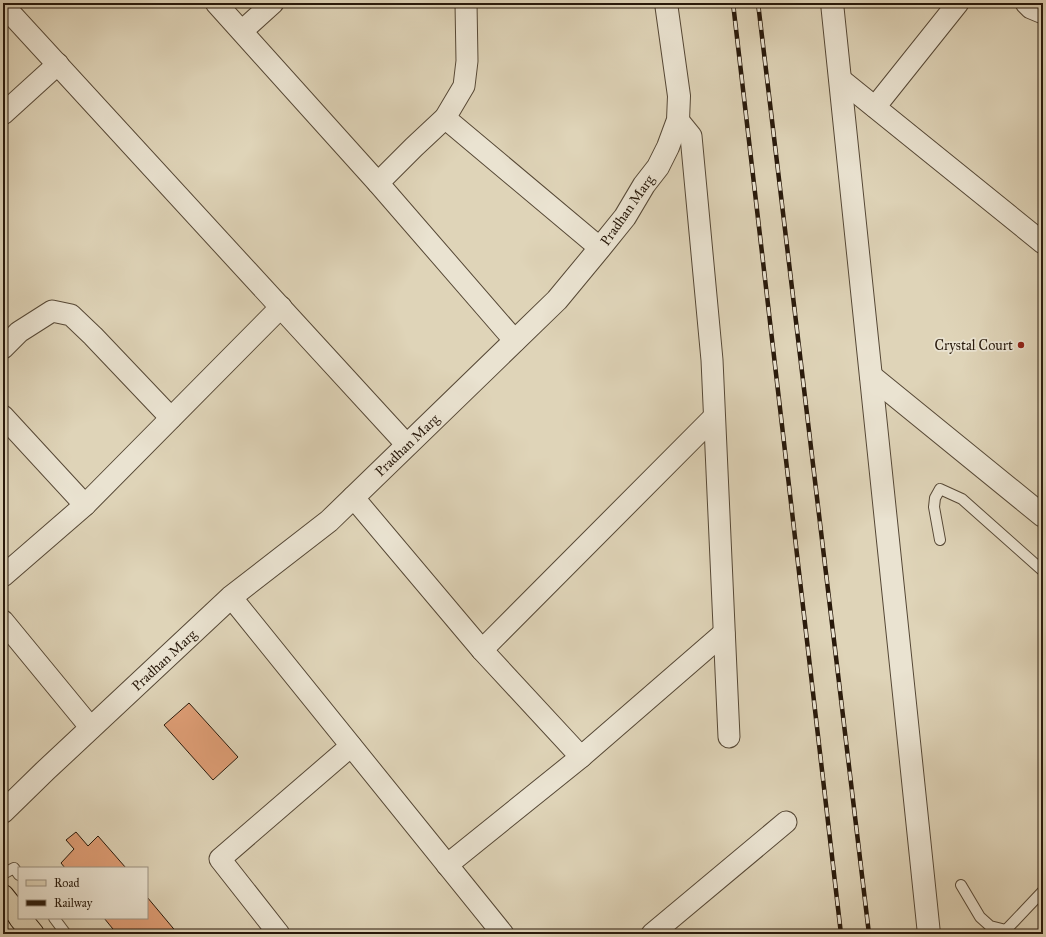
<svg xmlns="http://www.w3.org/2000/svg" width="1046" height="937" font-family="'IM FELL Great Primer',serif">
  <rect width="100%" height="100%" fill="#dfd4b8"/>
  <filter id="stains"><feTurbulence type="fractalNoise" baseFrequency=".005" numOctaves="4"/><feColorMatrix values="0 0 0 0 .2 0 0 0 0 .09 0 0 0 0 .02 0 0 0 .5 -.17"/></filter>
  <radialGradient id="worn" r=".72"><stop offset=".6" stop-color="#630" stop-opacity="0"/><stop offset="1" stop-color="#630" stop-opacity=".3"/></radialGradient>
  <g fill="#df9e76" stroke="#28190b">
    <path d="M189,703L238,757L213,780L164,725Z"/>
    <path d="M76,832L88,846L98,836L126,868H65L61,863L74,849L66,840Z"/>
    <path d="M147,897L178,934H117L104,918H147Z"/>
  </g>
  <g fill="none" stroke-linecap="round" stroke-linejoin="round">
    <defs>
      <g id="service">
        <path d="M940,540L934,507L935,498L940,489L962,499L1043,571"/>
        <path d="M3,874L14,868L19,875"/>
        <path d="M961,885L980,917L990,926L1006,930L1043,891"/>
        <path d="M54,918L66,934"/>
      </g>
      <g id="minor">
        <path d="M216,3L378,183L515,341"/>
        <path d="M1026,3L1031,8L1043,13"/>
        <path d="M3,5L407,445"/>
        <path d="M242,31L273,3"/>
        <path d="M840,79L1043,243"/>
        <path d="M875,107L958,3"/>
        <path d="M3,114L58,64"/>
        <path d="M445,118L600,248"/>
        <path d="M678,120L691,136L712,360L729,737"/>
        <path d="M378,183L414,147L445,118L464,86L467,61L466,3"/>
        <path d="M3,348L19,332L52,311L71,315L93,336L171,418"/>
        <path d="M3,416L85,505"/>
        <path d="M353,497L482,650L581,757L724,633"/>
        <path d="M3,576L85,505L281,307"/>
        <path d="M231,597L503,934"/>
        <path d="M3,621L91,728"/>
        <path d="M482,650L714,417"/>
        <path d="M447,865L581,757"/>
        <path d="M279,934L220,859L351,746"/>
        <path d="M652,934L786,822"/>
      </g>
      <g id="tertiary">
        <path d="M832,3L929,934"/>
        <path d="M871,376L1043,516"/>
        <path d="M3,812L46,770L231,597L329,521L557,300L600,248L625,217L644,185L658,167L668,147L678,120L679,96L666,3"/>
      </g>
      <g id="primary">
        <path d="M3,896L19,916"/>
        <path d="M20,918L33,934"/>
      </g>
    </defs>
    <use href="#service" stroke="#564836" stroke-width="12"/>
    <use href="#minor" stroke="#564836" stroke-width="23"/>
    <use href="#tertiary" stroke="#564836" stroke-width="24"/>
    <use href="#primary" stroke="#28190b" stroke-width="24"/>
    <use href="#service" stroke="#eae3d1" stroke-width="10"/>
    <use href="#minor" stroke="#eae3d1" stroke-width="21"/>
    <use href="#tertiary" stroke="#eae3d1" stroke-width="22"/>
    <use href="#primary" stroke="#dfd4b8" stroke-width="22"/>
    <defs>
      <g id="rail">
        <path d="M733,3L841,934"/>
        <path d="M758,3L869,934"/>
      </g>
    </defs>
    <use href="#rail" stroke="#28190b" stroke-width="4.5"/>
    <use href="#rail" stroke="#eae3d1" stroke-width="3" stroke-dasharray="9" stroke-linecap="butt"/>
  </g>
  <circle fill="#8f2418" stroke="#eae3d1" stroke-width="1.5" cx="1021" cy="345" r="4"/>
  <g text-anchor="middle" stroke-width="3.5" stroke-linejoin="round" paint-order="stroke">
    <g font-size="14" fill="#28190b" stroke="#eae3d1">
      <text transform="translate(627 210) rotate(-55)" y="5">Pradhan Marg</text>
      <text transform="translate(407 445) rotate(-44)" y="5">Pradhan Marg</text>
      <text transform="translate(164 660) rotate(-43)" y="5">Pradhan Marg</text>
    </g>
    <g font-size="14" fill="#28190b" stroke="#eae3d1" text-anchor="end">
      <text x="1013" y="350">Crystal Court</text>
    </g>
  </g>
  <rect width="1046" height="937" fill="none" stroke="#dfd4b8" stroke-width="16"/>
  <rect x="4" y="4" width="1038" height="929" fill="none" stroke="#28190b" stroke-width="2"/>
  <rect x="8" y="8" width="1030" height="921" fill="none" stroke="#28190b"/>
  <rect x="18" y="867" width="130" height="52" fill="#eae3d1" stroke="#9c9282"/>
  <rect x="26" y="880" width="20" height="6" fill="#dfd4b8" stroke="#9c9282"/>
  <text x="54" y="887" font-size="12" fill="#28190b">Road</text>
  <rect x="26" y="900" width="20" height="6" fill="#28190b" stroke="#9c9282"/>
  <text x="54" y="907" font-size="12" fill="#28190b">Railway</text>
  <rect width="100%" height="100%" filter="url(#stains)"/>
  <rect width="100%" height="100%" fill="url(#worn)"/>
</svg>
